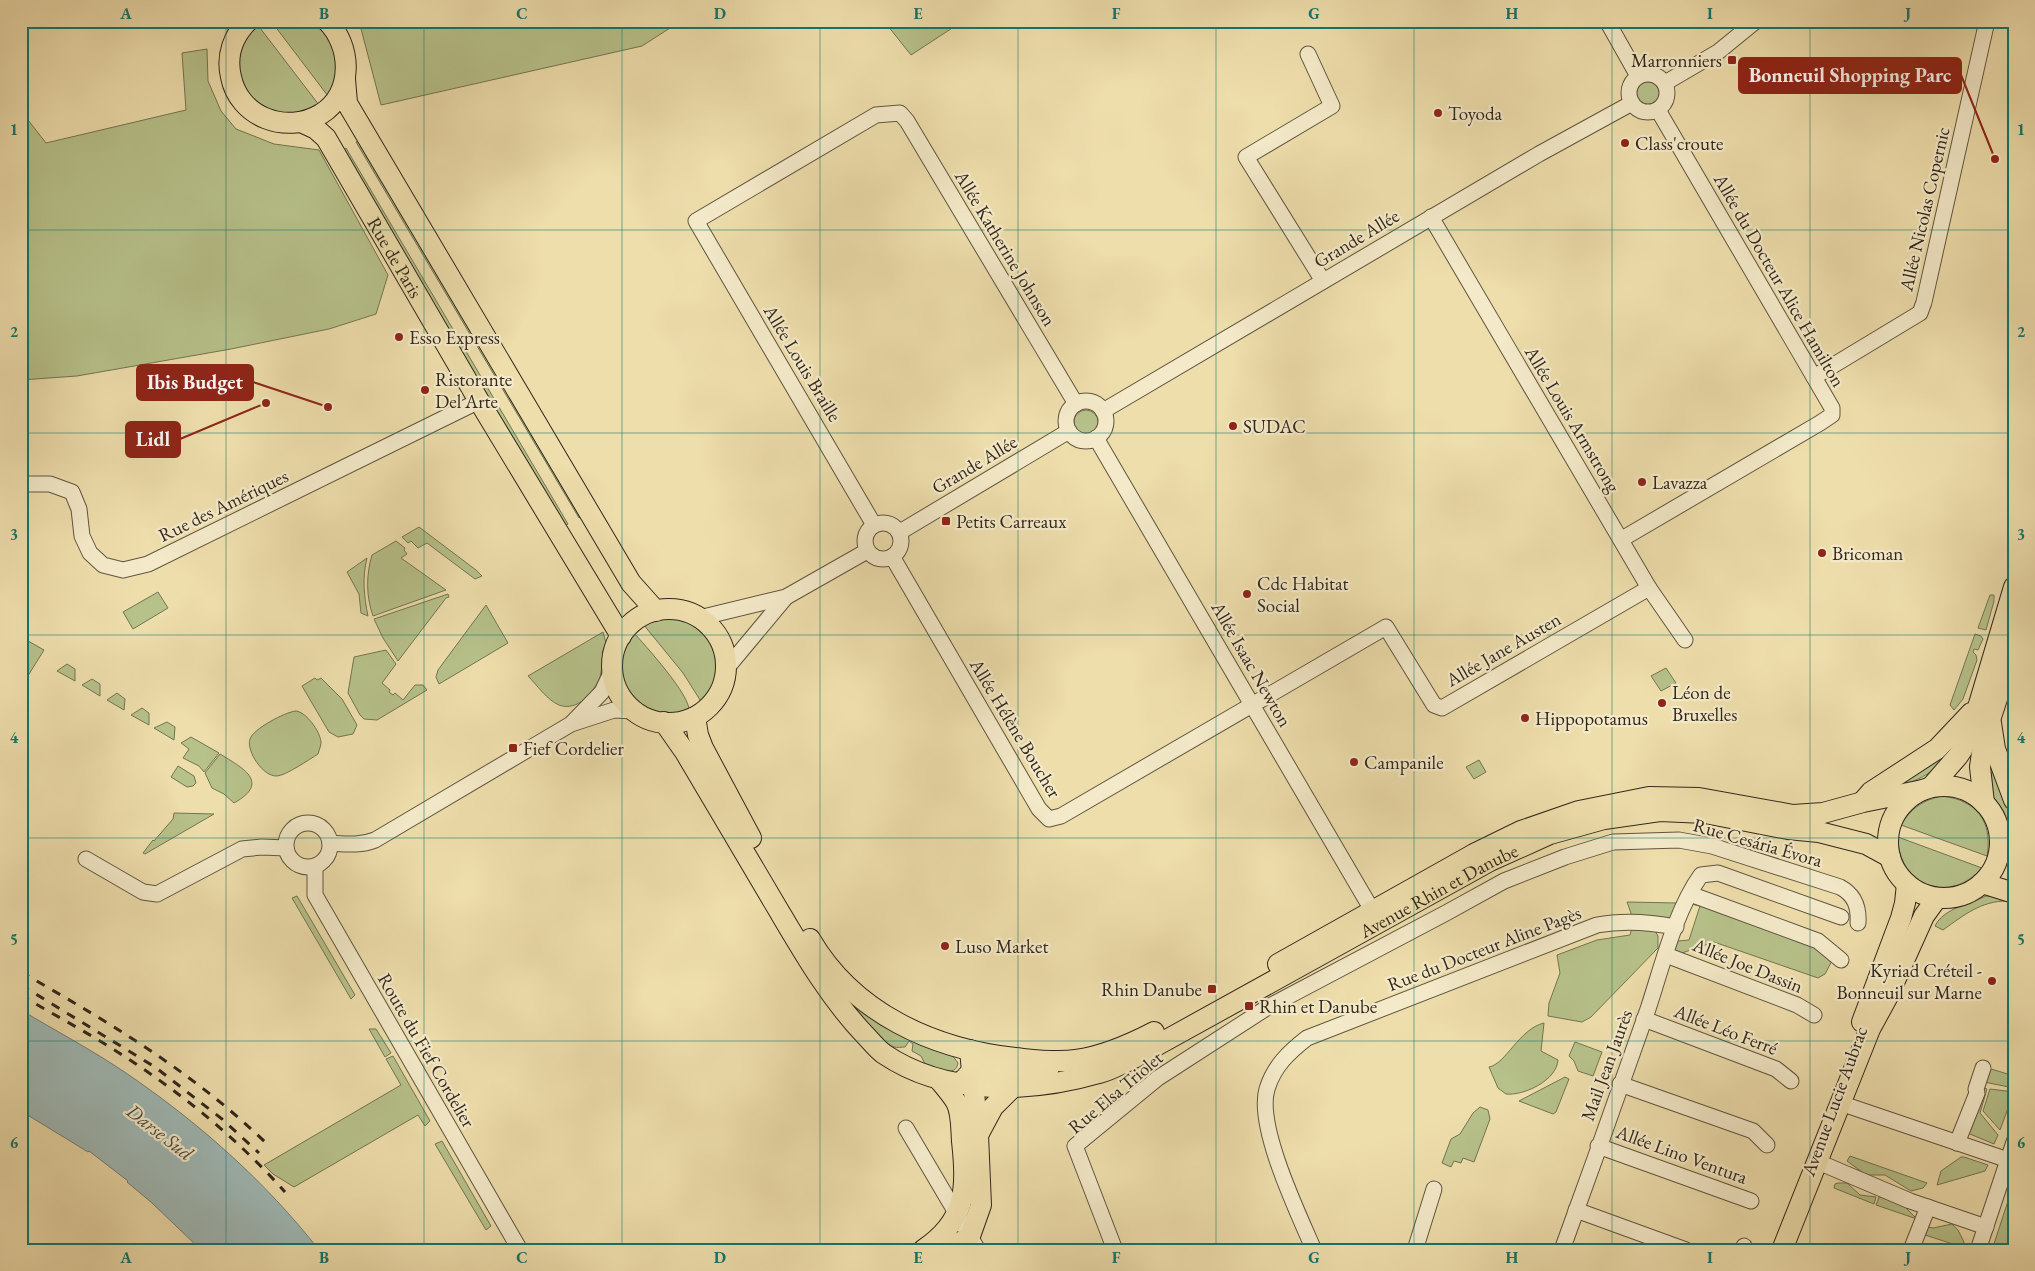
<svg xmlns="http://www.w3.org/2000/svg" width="2035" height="1271" font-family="'EB Garamond',serif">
  <rect width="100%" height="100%" fill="#eedeac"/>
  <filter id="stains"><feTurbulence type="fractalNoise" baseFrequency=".004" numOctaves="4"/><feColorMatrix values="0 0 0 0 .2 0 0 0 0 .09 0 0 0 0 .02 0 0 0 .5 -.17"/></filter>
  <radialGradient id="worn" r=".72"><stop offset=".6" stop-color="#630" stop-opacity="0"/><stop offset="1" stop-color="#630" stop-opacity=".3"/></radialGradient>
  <g fill="#b7c18a" stroke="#747453">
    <path d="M271,21H314L320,26L336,49L337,77L328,96Z"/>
    <path d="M359,21H681L642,46L381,105Z"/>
    <path d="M884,21H963L911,55Z"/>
    <path d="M257,24L319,105L291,116L256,105L237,74L240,46Z"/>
    <path d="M207,49L208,81L221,111L236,129L274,144L319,150L388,275L376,314L329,329L231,349L77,376L21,380V111L46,143L186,110L182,53Z"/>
    <circle cx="1648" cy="93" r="12"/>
    <path d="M362,139L584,515L579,518L356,142Z"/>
    <path d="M346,148L568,524L562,528L341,152Z"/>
    <circle cx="1086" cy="422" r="12"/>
    <path d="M419,527L476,570L482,576L475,579L427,543L418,548L411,541L408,543L402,537Z"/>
    <path d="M396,541L405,548L404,550L407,554L401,558L446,590L373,616C366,596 366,575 372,555Z"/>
    <path d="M367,558C362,577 364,597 368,616L361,613L359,594L347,572Z"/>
    <path d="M158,592L168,608L133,629L123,612Z"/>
    <path d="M448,594L449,597L446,598L398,661L383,638L374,619Z"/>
    <path d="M1990,595H1994V601L1986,630L1978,628Z"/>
    <path d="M486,605L508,643L439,684L436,677L438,670Z"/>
    <path d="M669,617C716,619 734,670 702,703L683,673L643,624L656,618Z"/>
    <path d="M603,632L606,643L602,653L604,654C602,662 602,670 600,677C594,692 578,712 559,705C547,700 537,685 528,676Z"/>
    <path d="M633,632C645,645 691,696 689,711C639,733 600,676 633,632Z"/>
    <path d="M1975,634L1981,636L1983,639L1978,650L1974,649L1973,652L1976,655L1977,660L1963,699L1954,710L1950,705Z"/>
    <path d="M21,637L44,650L21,687Z"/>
    <path d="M386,650L396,664L382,683L390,690L389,692L393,695L395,693L403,700L415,685H423L427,690L377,720L364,719L360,715L348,693L354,657Z"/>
    <path d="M67,664L75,669V681L57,671Z"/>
    <path d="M1666,668L1676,683L1661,691L1651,676Z"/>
    <path d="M315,678L317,680L321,678L342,699L357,725L353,734L338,737L329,732L302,686Z"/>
    <path d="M92,679L100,684V696L82,685Z"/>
    <path d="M117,693L125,699L124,710L107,700Z"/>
    <path d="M142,708L149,713V725L131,715Z"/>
    <path d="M296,711C306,712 320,731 321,742C321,746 319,750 318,754C310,759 285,776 277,776C263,777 246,751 250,739C253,729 285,712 296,711Z"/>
    <path d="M167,722L175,727L174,740L154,728Z"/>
    <path d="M191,737L219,753L204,772L199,766L183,758L189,749L181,743Z"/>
    <path d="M220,754C241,767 272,782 234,803L224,794L212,788L205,773Z"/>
    <path d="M1936,754L1946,758C1929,777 1910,784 1886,789Z"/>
    <path d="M1479,760L1486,772L1474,779L1466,767Z"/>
    <path d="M178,766L194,776L196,783L193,786L187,787L171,777Z"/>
    <path d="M1985,766H1999L2014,808V841L2004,812L1993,797Z"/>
    <path d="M1942,796C1977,800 1993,822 1987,856L1901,825C1911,808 1923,800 1942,796Z"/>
    <path d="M174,813L214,814L145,854L143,853L153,840L154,841L173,819Z"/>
    <path d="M1898,837L1982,868C1950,905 1898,886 1898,837Z"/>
    <path d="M297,896L355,995L351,999L292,898Z"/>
    <path d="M1986,896L2009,898L2007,901C1981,901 1964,915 1943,930L1935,926C1943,909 1970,903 1986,896Z"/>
    <path d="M1627,902L1678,903L1675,915L1664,920L1632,916Z"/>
    <path d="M1694,902L1817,942L1833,959L1825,974L1818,978L1714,942L1679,954L1675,950L1678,941L1689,940L1700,906L1691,904Z"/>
    <path d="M1632,927L1654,929L1658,936V948L1591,1017L1582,1022L1548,1016L1549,1003L1560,973L1557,955L1597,940L1630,935Z"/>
    <path d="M809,948L952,1055L958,1063C956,1079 935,1067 925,1064L921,1056L912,1051L913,1044L909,1041L905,1047C902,1047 897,1048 894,1047C863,1035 827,975 809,948Z"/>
    <path d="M1544,1023L1541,1051L1558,1060C1557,1080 1524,1096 1506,1094L1498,1088L1489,1067C1506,1064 1519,1029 1544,1023Z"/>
    <path d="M376,1029L391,1053L385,1057L369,1029Z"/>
    <path d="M1575,1042L1602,1052L1593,1076L1578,1071L1574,1061L1569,1056Z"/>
    <path d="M393,1056L430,1121L425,1126L418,1115L294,1187L273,1174L264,1165L401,1085L386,1059Z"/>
    <path d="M1988,1068L2014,1076V1088L1984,1082Z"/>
    <path d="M1565,1077L1569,1079L1556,1112L1553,1114L1519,1101Z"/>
    <path d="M1982,1087L1987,1089L1980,1113L1998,1135L1994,1144L1965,1132Z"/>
    <path d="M1990,1089L2014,1092L2000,1130L1983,1111Z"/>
    <path d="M1480,1107L1488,1110L1490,1119L1474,1162L1463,1158L1461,1163L1454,1161L1451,1167L1442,1163L1451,1139L1460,1134L1473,1113Z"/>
    <path d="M442,1141L491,1226L486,1230L435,1144Z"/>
    <path d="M1850,1156L1927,1183L1923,1188L1911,1191L1885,1175H1866L1847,1161Z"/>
    <path d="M1961,1157H1964L1988,1165L1985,1171L1937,1185L1941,1171Z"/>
    <path d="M1838,1183H1847L1860,1195L1876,1197L1874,1204L1834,1188L1835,1184Z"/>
    <path d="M2010,1195L2014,1196V1250H1992Z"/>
    <path d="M1879,1197L1897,1199L1917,1219L1876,1205Z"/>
    <path d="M1952,1224L1958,1230L1964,1242L1962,1247L1919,1233L1928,1227L1933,1228Z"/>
  </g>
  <path fill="#9fb9b6" stroke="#737f78" d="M21,1010C56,1031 92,1050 126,1073C198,1122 265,1181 319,1250H201L152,1203L127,1182L128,1181L89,1151L88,1152L21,1111Z"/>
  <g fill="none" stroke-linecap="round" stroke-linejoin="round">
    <defs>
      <g id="minor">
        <path d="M1607,21L1638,76"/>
        <path d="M1308,54L1332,106L1246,157L1323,281"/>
        <circle cx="1648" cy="93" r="19"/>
        <path d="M1665,83L1718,52L1756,21"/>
        <path d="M1431,217L1649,588L1685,640"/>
        <path d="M1814,377L1920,313L1924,302L1987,21"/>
        <circle cx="1086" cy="421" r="20"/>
        <path d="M1103,411L1539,154L1632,103"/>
        <path d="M1096,438L1372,910"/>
        <path d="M21,484H50L72,492L79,509L82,536L90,553L103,565L123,570L148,564L479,401"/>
        <circle cx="883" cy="541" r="18"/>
        <path d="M874,525L696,221L876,115L900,113L907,121L1076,404"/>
        <path d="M900,532L1069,431"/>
        <path d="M1622,539L1820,423L1832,415V408L1658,110"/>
        <path d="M893,558L1039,809L1049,819L1061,816L1386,627L1434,705L1442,708L1649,588"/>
        <path d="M699,618L786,597L867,551"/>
        <path d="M726,669L786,597"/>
        <path d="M572,723L602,692L612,671"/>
        <circle cx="308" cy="845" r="22"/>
        <path d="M330,843C346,844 360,846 375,840L571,724L614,710L634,711"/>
        <path d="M86,859L143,892L157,894L242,849L262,847L286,848"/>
        <path d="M315,866V895L520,1250"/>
        <path d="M1690,894L1818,941L1841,960"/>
        <path d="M1666,955L1797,1005L1814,1015"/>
        <path d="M1644,1019L1776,1069L1791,1081"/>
        <path d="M1620,1084L1753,1131L1767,1145"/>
        <path d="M1840,1103L2014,1162"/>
        <path d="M906,1128L978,1250"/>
        <path d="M1957,1143L1977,1093L1976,1089L1983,1068"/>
        <path d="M1598,1146L1751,1201"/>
        <path d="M1823,1164L1910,1201L1986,1227"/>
        <path d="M1576,1210L1686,1250"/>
        <path d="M1115,1250L1075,1146L1158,1078L1268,1007L1446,913L1504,881L1565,857L1613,842L1679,840L1712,846L1840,887C1855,895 1859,907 1858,923"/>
        <path d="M1314,1250C1298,1213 1256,1126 1267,1089C1274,1066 1289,1052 1307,1038L1597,925C1623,920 1650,922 1676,927"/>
        <path d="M1415,1250L1434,1189"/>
        <path d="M1562,1250C1591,1170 1620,1089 1648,1009C1662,967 1675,911 1701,875L1718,873L1841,917"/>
        <path d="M1742,1250L1744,1246"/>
        <path d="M1911,1250L1928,1207"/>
        <path d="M1978,1250L2014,1142"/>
      </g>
      <g id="major">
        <path d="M248,21C233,36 226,56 231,77C239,117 286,135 321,114C354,93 352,46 327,21"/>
        <path d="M345,79L347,103L631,583L656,611"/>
        <path id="s1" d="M301,122L316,129L326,138L479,401L621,636"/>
        <circle cx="669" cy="666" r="57"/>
        <path d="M695,717L698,735L703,748L751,838"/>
        <path id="s2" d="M664,722L685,752C716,805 748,858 779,911C805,955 830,998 865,1035C871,1041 877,1049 884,1054C946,1096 1030,1093 1099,1073C1111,1070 1123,1063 1134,1058L1490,861L1550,834L1604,819L1660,811L1705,813L1788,829L1819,832L1866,844L1890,857"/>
        <path d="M1991,723L1995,749L2014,800"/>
        <circle cx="1944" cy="842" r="56"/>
        <path d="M1931,787L1958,756L1962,750L1979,704L2014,587"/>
        <path d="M1864,800L1871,792L1937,749L1971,713"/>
        <path d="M1984,803L1980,767L1984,738L2014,647"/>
        <path d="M1982,883L2014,893"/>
        <path d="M810,939C853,1013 933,1049 1015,1058C1035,1060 1056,1063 1076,1060C1104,1056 1129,1045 1154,1032"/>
        <path d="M1278,964L1474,854L1521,831L1579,811L1649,797L1699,798L1793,815L1823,813L1863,802L1923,790"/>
        <path d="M1862,1022L1901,918L1905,903L1907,884"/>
        <path d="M963,1080C966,1078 969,1073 972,1072C987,1063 1027,1077 1048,1071"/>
        <path d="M978,1135L993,1107L1012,1088"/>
        <path d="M923,1250C967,1221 967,1188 962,1141C961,1129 962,1113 956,1102C952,1095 945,1087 940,1081"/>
        <path d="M949,1250L970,1236L981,1205L978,1135L970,1050"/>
        <path d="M1782,1250L1870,1029L1888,996L1924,916L1937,898"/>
      </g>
    </defs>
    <use href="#minor" stroke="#605540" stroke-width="17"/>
    <use href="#major" stroke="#31271c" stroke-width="22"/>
    <use href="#minor" stroke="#f4eac9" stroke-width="15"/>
    <use href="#major" stroke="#eedeac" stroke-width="20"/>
    <g stroke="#31271c" stroke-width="3" stroke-dasharray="9 9" stroke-linecap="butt">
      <path d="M21,972C110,1023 193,1072 267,1144"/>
      <path d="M21,985L155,1067L222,1119L259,1153"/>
      <path d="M21,995C52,1014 85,1031 116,1051C179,1091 236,1137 285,1192"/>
    </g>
  </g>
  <path fill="none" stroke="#0f766e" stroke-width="1" stroke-opacity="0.55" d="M226,21V1250M424,21V1250M622,21V1250M820,21V1250M1018,21V1250M1216,21V1250M1414,21V1250M1612,21V1250M1810,21V1250M21,230H2014M21,433H2014M21,635H2014M21,838H2014M21,1041H2014"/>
  <g fill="#8f2418" stroke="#f4eac9" stroke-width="2">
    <rect x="1727" y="55" width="10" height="10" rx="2.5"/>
    <circle cx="1438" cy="113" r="5"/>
    <circle cx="1625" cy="143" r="5"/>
    <circle cx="399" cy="337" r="5"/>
    <circle cx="425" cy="390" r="5"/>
    <circle cx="1233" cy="426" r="5"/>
    <circle cx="1642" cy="482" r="5"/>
    <rect x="941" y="516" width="10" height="10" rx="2.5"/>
    <circle cx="1822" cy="553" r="5"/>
    <circle cx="1247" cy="594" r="5"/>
    <circle cx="1662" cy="703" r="5"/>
    <circle cx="1525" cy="718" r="5"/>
    <rect x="508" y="743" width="10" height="10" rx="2.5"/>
    <circle cx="1354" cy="762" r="5"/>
    <circle cx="945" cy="946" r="5"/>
    <circle cx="1992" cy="981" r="5"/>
    <rect x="1207" y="984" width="10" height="10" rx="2.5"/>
    <rect x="1244" y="1001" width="10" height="10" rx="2.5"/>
  </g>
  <g text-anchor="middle" stroke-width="4.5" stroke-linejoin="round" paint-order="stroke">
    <g font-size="19" fill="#31271c" stroke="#f4eac9" text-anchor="start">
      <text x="1722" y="67" text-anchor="end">Marronniers</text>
      <text x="1448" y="120">Toyoda</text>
      <text x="1635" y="150">Class'croute</text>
      <text x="409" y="344">Esso Express</text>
      <text x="435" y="386">Ristorante<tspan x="435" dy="22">Del Arte</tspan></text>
      <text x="1243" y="433">SUDAC</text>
      <text x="1652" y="489">Lavazza</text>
      <text x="956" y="528">Petits Carreaux</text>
      <text x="1832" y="560">Bricoman</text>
      <text x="1257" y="590">Cdc Habitat<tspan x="1257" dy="22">Social</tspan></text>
      <text x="1672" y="699">Léon de<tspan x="1672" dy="22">Bruxelles</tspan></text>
      <text x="1535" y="725">Hippopotamus</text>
      <text x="523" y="755">Fief Cordelier</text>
      <text x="1364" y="769">Campanile</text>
      <text x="955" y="953">Luso Market</text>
      <text x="1982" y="977" text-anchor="end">Kyriad Créteil -<tspan x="1982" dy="22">Bonneuil sur Marne</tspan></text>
      <text x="1202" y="996" text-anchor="end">Rhin Danube</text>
      <text x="1259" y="1013">Rhin et Danube</text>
    </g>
    <g font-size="19" fill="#31271c" stroke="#f4eac9">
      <text transform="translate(1924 209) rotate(-77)" y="7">Allée Nicolas Copernic</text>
      <text transform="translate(1356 238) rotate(-31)" y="7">Grande Allée</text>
      <text transform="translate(1006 248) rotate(59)" y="7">Allée Katherine Johnson</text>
      <text dy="7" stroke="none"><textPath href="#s1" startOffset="168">Rue de Paris</textPath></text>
      <text transform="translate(1780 280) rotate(60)" y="7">Allée du Docteur Alice Hamilton</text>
      <text transform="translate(803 363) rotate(59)" y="7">Allée Louis Braille</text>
      <text transform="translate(1573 419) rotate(59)" y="7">Allée Louis Armstrong</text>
      <text transform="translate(974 464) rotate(-31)" y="7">Grande Allée</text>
      <text transform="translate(223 505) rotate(-26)" y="7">Rue des Amériques</text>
      <text transform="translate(1503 649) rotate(-30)" y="7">Allée Jane Austen</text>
      <text transform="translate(1252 664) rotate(60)" y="7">Allée Isaac Newton</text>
      <text transform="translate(1016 728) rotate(59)" y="7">Allée Hélène Boucher</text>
      <text transform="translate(1758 842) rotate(16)" y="7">Rue Cesária Évora</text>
      <text dy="7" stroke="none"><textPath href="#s2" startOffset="1008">Avenue Rhin et Danube</textPath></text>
      <text transform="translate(1484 948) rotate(-21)" y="7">Rue du Docteur Aline Pagès</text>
      <text transform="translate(1748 965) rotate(22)" y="7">Allée Joe Dassin</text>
      <text transform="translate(1726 1029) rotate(21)" y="7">Allée Léo Ferré</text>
      <text transform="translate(427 1050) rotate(60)" y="7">Route du Fief Cordelier</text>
      <text transform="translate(1606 1065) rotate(-70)" y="7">Mail Jean Jaurès</text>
      <text transform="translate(1115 1092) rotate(-40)" y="7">Rue Elsa Triolet</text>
      <text transform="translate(1834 1101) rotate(-70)" y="7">Avenue Lucie Aubrac</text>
      <text transform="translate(1682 1154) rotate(20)" y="7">Allée Lino Ventura</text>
    </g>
    <g font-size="20" font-style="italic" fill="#4c4c42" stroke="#f4eac9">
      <text transform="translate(160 1132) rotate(38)" y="7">Darse Sud</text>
    </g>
  </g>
  <path fill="none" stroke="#8f2418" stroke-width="2" d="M1995 159L1961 75M328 407L253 382M266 403L180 439"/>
  <g fill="#8f2418" stroke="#f4eac9" stroke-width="2">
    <circle cx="1995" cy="159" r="5"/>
    <circle cx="328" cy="407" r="5"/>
    <circle cx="266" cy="403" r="5"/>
  </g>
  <g fill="#8f2418" stroke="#8f2418" stroke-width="2">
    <rect x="1739" y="58" width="222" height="35" rx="5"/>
    <rect x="137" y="365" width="116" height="35" rx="5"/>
    <rect x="126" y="422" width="54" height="35" rx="5"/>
  </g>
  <g font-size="20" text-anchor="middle" font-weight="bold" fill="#fff">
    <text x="1850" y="82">Bonneuil Shopping Parc</text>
    <text x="195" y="389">Ibis Budget</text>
    <text x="153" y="446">Lidl</text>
  </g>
  <rect width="2035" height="1271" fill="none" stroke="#eedeac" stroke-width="55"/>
  <rect x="28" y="28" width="1980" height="1216" fill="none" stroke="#0f766e" stroke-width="2"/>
  <g font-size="16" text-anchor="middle" font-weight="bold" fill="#0f766e">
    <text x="126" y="19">A</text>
    <text x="324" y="19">B</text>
    <text x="522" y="19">C</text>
    <text x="720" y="19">D</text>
    <text x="918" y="19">E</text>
    <text x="1116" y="19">F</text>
    <text x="1314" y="19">G</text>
    <text x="1512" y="19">H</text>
    <text x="1710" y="19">I</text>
    <text x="1908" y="19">J</text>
    <text x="14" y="135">1</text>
    <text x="2021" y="135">1</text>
    <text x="14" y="337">2</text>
    <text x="2021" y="337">2</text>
    <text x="14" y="540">3</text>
    <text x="2021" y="540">3</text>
    <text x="14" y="743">4</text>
    <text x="2021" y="743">4</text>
    <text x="14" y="945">5</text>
    <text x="2021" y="945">5</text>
    <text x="14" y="1148">6</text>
    <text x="2021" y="1148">6</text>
    <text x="126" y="1263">A</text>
    <text x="324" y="1263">B</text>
    <text x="522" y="1263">C</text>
    <text x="720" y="1263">D</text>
    <text x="918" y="1263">E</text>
    <text x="1116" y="1263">F</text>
    <text x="1314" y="1263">G</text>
    <text x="1512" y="1263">H</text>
    <text x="1710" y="1263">I</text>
    <text x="1908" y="1263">J</text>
  </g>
  <rect width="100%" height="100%" filter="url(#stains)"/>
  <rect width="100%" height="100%" fill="url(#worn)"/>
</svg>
